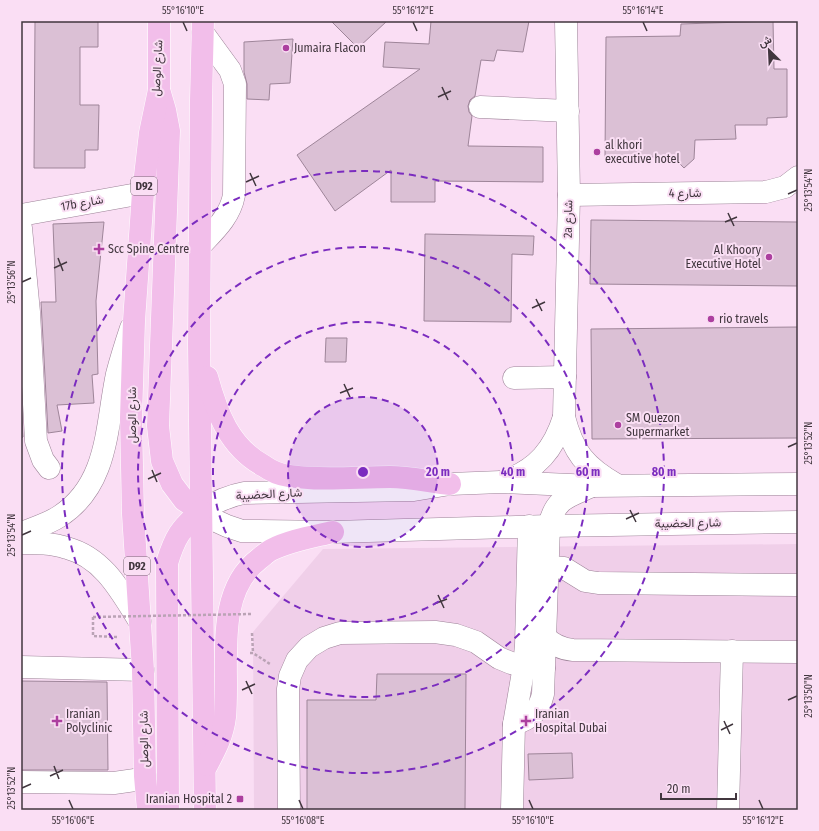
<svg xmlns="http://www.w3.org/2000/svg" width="819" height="831" font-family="'Fira Sans Condensed',Vazirmatn,sans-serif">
  <rect width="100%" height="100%" fill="#fadef4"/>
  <path fill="#f0cfe9" d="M798,544V810H254L253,632L323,549Z"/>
  <g fill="#dbc0d5" stroke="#9e8599">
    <path d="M35,21H98V47H80V105H99L98,150H85V168H34Z"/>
    <path d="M331,21H387L358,48Z"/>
    <path d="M431,21H529L523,52L497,50L494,61L481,60L475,96L470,100L468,106L469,112L472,116L468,146L543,147V182L435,181V202H391V170L335,211L297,155L420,69L383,67L385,42L429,44Z"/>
    <path d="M773,21L774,69H787V117L767,118V125H735L736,139L695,140L694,159L684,168L673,157H605L606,37L680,36L681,24Z"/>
    <path d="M293,39L290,83L270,84L269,100L247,99V84L244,72V42Z"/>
    <path d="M591,220L798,222V286L590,284Z"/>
    <path d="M104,222L96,301L98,374L92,375L94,403L57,405L62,431L48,433L41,302H56L53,224Z"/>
    <path d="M425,234L534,236L533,255L512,254L511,322L424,321Z"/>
    <path d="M798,327V438L592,439L591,329Z"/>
    <path d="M326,338H347L346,362H325Z"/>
    <path d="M21,395L23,437L21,438Z"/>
    <path d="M377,674H466L465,810H307V700H376Z"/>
    <path d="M21,681L107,682L108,770H21Z"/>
    <path d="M572,753L573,778L529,780L528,754Z"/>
  </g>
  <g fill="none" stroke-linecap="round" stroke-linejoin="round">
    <defs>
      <g id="minor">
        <path d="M566,21L569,195L564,417C573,452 585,467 617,485"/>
        <path d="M480,107L568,111"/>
        <path d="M569,195L766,192L785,187L798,177"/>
        <path d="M21,215L143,193"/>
        <path d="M21,228L29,312L36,441L43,460L49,468"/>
        <path d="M199,247C214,231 230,217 234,195L235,84L230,70L203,33"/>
        <path d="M514,378L565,377"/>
        <path d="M504,481C537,470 554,449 564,417"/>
        <path d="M798,484L593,486L501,482L450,484L414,490L244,493C227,496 215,502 201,511L214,520L227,526L242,531H259L333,532L549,526L798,522"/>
        <path d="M21,533C34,528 48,524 60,516C109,484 106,426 117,374C121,359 126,343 131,328"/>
        <path d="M21,543C36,543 52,543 67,548C104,558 121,592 140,622"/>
        <path d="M534,566L564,568L585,581L598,583L798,585"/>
        <path d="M545,637C553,645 561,649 573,650L798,652"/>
        <path d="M21,667L143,670"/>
        <path d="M514,724C531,719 539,711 543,694L549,526C555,499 567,497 590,487"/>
        <path d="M21,782L114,783L135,780L145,776"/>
        <path d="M289,810L288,689L290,676L297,660L309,647L324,638L340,633L435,632L456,635L476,642L499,658L511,663L524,666L544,668"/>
        <path d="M512,810L514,724L524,666L526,645L529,526"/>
        <path d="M728,810L732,651"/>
      </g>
      <g id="major">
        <path d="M203,21L201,100L199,344L205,810"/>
        <path d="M160,93L165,110L169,131L158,426L162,461L172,484L184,500L201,511"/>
        <path d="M207,377C217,413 229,447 264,466C271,471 281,475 289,476C322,481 357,477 390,477C410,477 431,482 450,484"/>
        <path d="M207,765C215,750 223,735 225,717C230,667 213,594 259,559C263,556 267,552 271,550C291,540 312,537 333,532"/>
        <path d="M148,810L145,776L143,670L133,514L131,418L134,321L143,193L150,133L159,90V21"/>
        <path d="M168,810L167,563C175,537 180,529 201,511"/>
      </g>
    </defs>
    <use href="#minor" stroke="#9d8398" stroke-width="23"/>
    <use href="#major" stroke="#fff" stroke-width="23"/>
    <g stroke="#baa3b5" stroke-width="2.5" stroke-dasharray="3 2" stroke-linecap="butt">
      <path d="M93,617V636L117,637"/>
      <path d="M252,633L253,653"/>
      <path d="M250,653H253L270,664"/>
    </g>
    <use href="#minor" stroke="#fff" stroke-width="22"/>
    <use href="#major" stroke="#f2beea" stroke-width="22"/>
    <path stroke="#baa3b5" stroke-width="2.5" stroke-dasharray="3 2" stroke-linecap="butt" d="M93,617L252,614"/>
  </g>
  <path fill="none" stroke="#41363e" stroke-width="1.5" d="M183,22L187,31M413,22L417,31M643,22L647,31M442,87L448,100M438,97L451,91M250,173L256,186M246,182L259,176M788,194L797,190M728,213L734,226M725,222L737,217M58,258L63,271M54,268L67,262M22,282L31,278M536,299L542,311M532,308L545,302M344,384L350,397M340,393L353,388M788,447L797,443M152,470L157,482M148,479L161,473M630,510L636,522M626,519L639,513M22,535L31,531M438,595L444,608M434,604L447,599M246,681L252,694M242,690L255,684M788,700L797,696M724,721L730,734M721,730L733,724M54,766L59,779M50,776L63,770M22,788L31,784M69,800L73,809M299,800L303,809M529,800L533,809M759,800L763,809"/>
  <circle cx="363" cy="472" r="75" fill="#7b2cbf" fill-opacity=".12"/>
  <g fill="none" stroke="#7b2cbf" stroke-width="2" stroke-dasharray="7 5">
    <circle cx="363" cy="472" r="75"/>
    <circle cx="363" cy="472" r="150"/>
    <circle cx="363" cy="472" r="225"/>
    <circle cx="363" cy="472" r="301"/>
  </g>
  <g fill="#ac3f9f" stroke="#fadef4" stroke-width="1.5">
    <circle cx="286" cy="48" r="4"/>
    <circle cx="597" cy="152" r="4"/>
    <path d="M97 243h4v4h4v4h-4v4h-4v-4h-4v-4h4z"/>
    <circle cx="769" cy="257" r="4"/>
    <circle cx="711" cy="319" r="4"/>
    <circle cx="618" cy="425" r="4"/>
    <path d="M55 715h4v4h4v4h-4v4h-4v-4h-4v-4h4z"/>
    <path d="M524 715h4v4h4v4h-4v4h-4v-4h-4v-4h4z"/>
    <rect x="236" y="795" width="8" height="8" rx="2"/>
  </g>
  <g text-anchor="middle" stroke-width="4" stroke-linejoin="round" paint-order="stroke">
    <g fill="#fadef4" stroke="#786875" stroke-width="1">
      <rect x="131" y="177" width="26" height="18" rx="3"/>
      <rect x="124" y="557" width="26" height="18" rx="3"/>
    </g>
    <g font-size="11" font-weight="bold" fill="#41363e">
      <text x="144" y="190">D92</text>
      <text x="137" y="570">D92</text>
    </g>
    <g font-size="12" fill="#41363e" stroke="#fadef4" text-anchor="start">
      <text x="294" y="52">Jumaira Flacon</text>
      <text x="605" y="149">al khori<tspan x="605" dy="14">executive hotel</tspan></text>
      <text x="108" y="253">Scc Spine Centre</text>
      <text x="761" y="254" text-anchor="end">Al Khoory<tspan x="761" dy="14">Executive Hotel</tspan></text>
      <text x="719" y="323">rio travels</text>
      <text x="626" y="422">SM Quezon<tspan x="626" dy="14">Supermarket</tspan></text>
      <text x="66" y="718">Iranian<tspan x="66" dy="14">Polyclinic</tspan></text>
      <text x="535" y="718">Iranian<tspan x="535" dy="14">Hospital Dubai</tspan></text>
      <text x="232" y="803" text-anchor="end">Iranian Hospital 2</text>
    </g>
    <g font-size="12" fill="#41363e" stroke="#fadef4">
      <text transform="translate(157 68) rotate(-87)" y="4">شارع الوصل</text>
      <text transform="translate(685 193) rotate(-1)" y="4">شارع 4</text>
      <text transform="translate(82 203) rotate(-10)" y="4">17b شارع</text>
      <text transform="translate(568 219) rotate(-89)" y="4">2a شارع</text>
      <text transform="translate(132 415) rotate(-90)" y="4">شارع الوصل</text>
      <text transform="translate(269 494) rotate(-3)" y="4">شارع الحضيبة</text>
      <text transform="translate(688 523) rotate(-1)" y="4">شارع الحضيبة</text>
      <text transform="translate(144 739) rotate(-91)" y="4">شارع الوصل</text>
    </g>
  </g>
  <circle cx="363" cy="472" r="6" fill="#7b2cbf" stroke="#fadef4" stroke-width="2"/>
  <g font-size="12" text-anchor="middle" font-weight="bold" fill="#7b2cbf" stroke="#fadef4" stroke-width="4" stroke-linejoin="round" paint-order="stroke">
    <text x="438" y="476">20 m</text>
    <text x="513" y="476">40 m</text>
    <text x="588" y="476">60 m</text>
    <text x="664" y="476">80 m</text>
  </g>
  <rect width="819" height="831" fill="none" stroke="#fadef4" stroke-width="44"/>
  <g transform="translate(769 50) rotate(336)" stroke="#fadef4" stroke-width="3" paint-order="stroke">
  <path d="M0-3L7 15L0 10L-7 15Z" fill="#41363e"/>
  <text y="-6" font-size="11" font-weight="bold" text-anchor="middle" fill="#41363e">ش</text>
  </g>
  <path d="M661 793v6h75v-6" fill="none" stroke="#41363e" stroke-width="2"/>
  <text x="667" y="793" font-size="12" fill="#41363e" stroke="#fadef4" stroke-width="3" paint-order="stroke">20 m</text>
  <rect x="22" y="22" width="775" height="787" fill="none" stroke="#41363e" stroke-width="1.5"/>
  <g font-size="10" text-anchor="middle" fill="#41363e">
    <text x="183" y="14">55°16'10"E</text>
    <text x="413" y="14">55°16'12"E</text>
    <text x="643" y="14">55°16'14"E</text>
    <text transform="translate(808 190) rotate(-90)" y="4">25°13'54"N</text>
    <text transform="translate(11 282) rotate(-90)" y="4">25°13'56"N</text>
    <text transform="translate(808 443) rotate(-90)" y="4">25°13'52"N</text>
    <text transform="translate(11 535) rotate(-90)" y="4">25°13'54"N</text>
    <text transform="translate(808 696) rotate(-90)" y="4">25°13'50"N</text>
    <text transform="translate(11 788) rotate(-90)" y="4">25°13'52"N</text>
    <text x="73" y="824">55°16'06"E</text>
    <text x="303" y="824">55°16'08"E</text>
    <text x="533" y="824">55°16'10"E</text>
    <text x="763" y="824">55°16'12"E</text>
  </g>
</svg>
